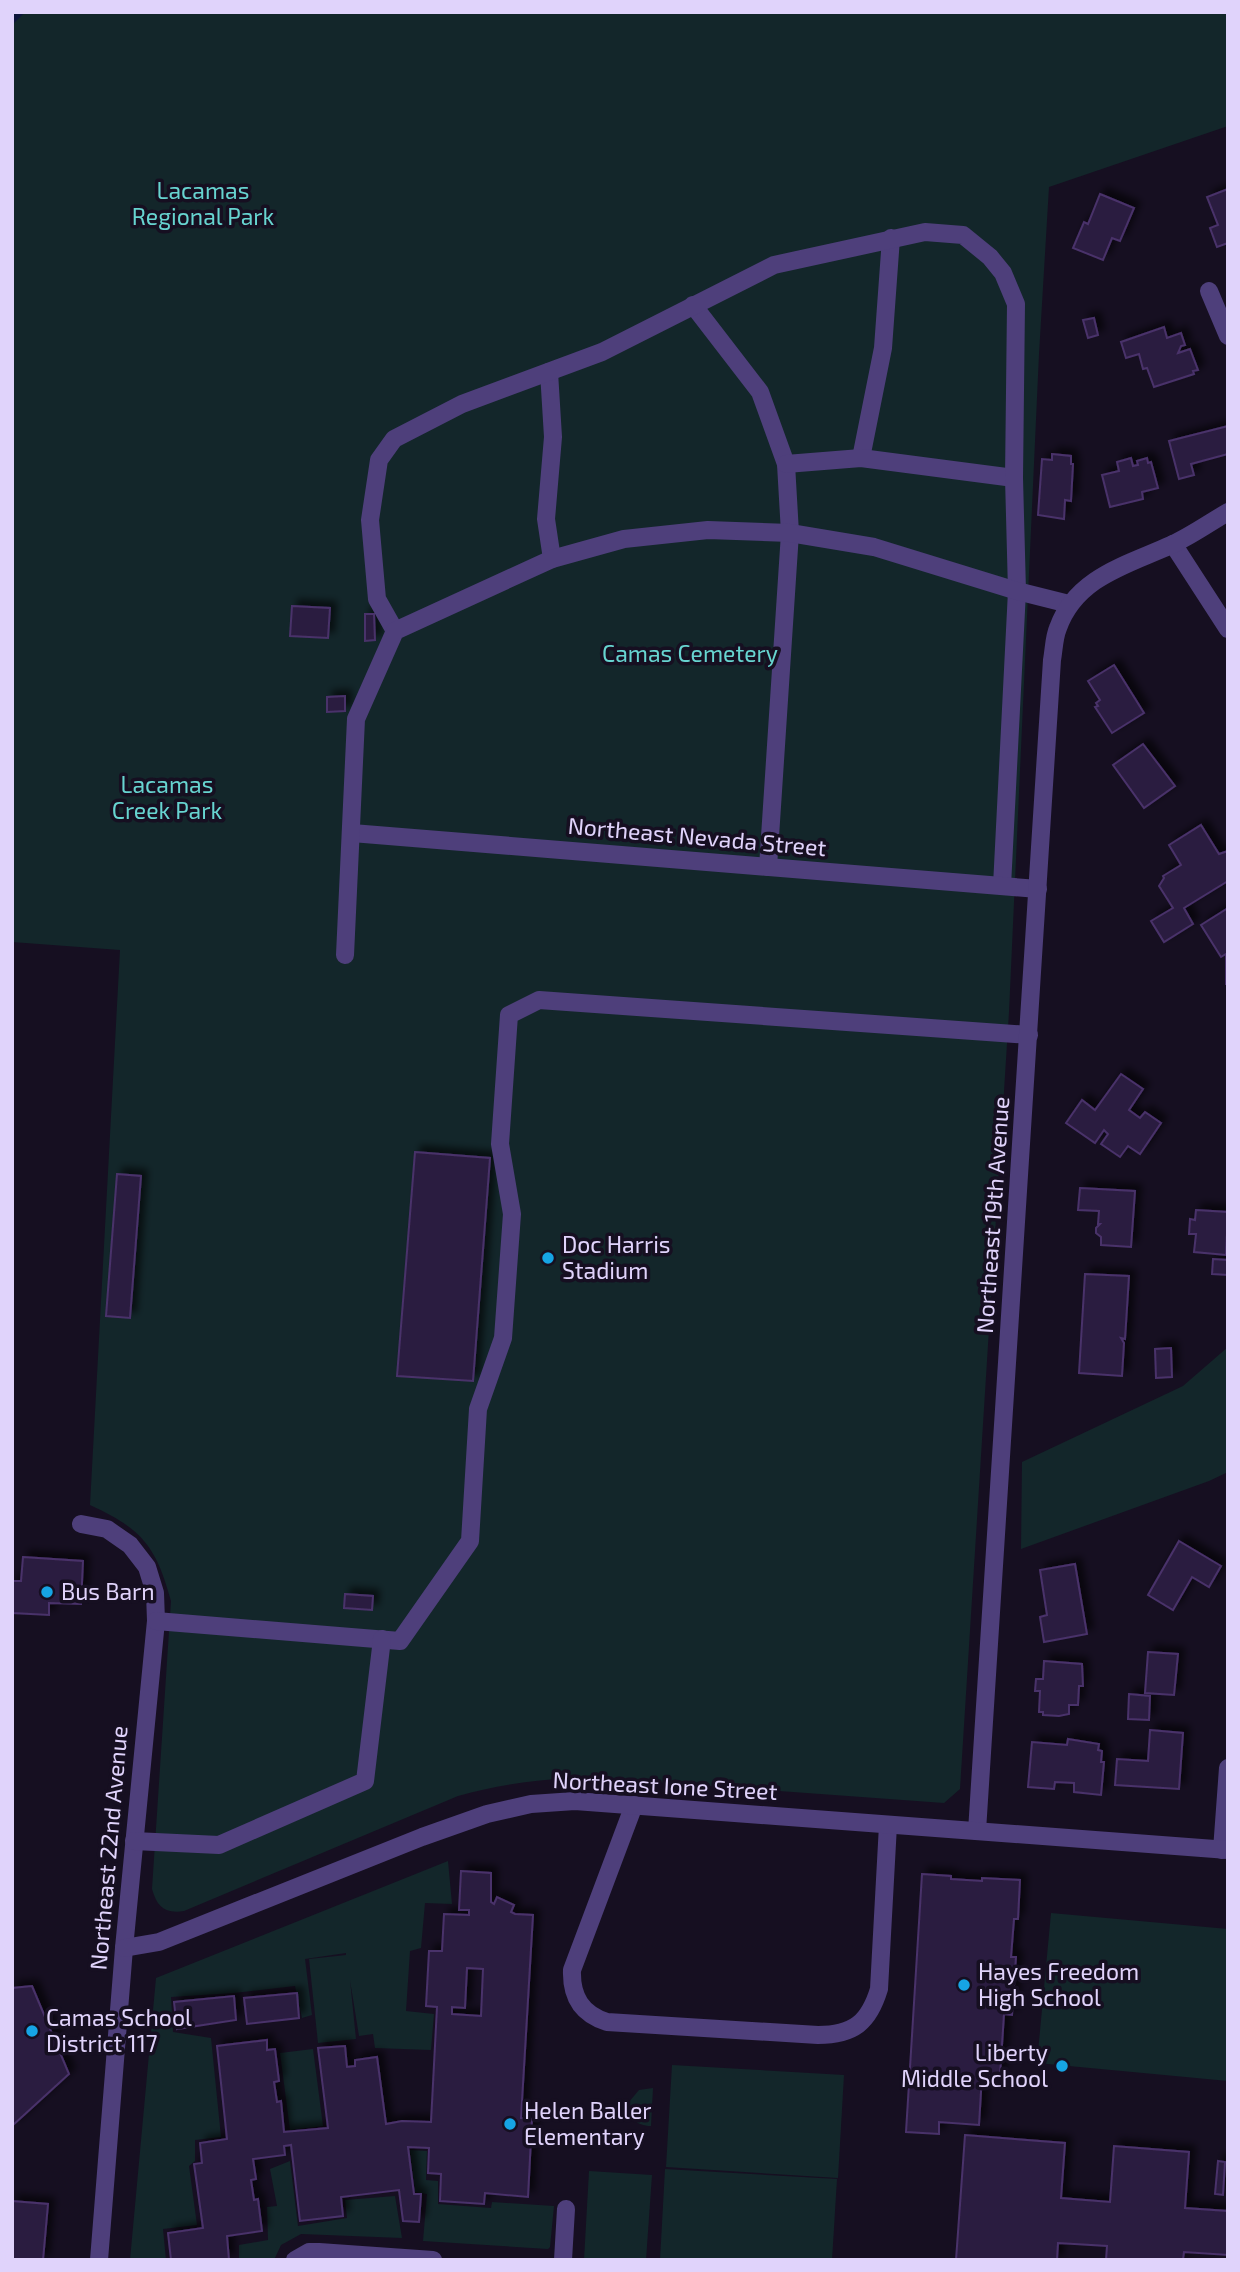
<svg xmlns="http://www.w3.org/2000/svg" width="1240" height="2272" font-family="'Exo 2',sans-serif">
  <defs>
    <filter id="shadow"><feDropShadow dx="6" dy="-6" stdDeviation="3.5" flood-color="#0009"/></filter>
  </defs>
  <rect width="100%" height="100%" fill="#160f21"/>
  <g fill="#13262a">
    <path d="M12,12H1228V126L1049,187L1039,354L1009,1012L960,1789L944,1803L586,1777C541,1779 501,1784 458,1796L184,1911C165,1914 157,1907 152,1889L171,1601C156,1546 142,1529 90,1505L120,950L12,942Z"/>
    <path d="M1228,1347V1472L1209,1481L1021,1549L1022,1462L1183,1386Z"/>
    <path d="M448,1861L452,1904L425,1903L421,1948L410,1951L406,2011L434,2014L431,2050L375,2048L373,2034L359,2036L350,1980L356,2039L318,2043L309,1959L346,1955V1953L305,1959L312,2015L302,2018L295,1986L234,1993L171,1997L173,2032L211,2038L221,2137L195,2140V2161L189,2166L197,2225L163,2229L166,2260H130L156,1978Z"/>
    <path d="M1051,1913L1228,1929V2081L1037,2063Z"/>
    <path d="M313,2049L323,2126L290,2130L280,2053Z"/>
    <path d="M672,2065L844,2075L838,2178L666,2167Z"/>
    <path d="M653,2088L651,2126C636,2126 627,2117 629,2102L639,2090Z"/>
    <path d="M410,2150L427,2151L426,2180L438,2181V2204L491,2208L492,2202L554,2206L550,2247L548,2249L423,2241L427,2194L415,2192Z"/>
    <path d="M290,2161L298,2226L347,2218L345,2200L395,2196L402,2238L301,2234L281,2245L274,2260H239V2245L268,2240L267,2207L277,2206L270,2169Z"/>
    <path d="M665,2169L837,2179L832,2260H660Z"/>
    <path d="M589,2171L652,2175L646,2260H584Z"/>
  </g>
  <g fill="none" stroke-linecap="round" stroke-linejoin="round">
    <path stroke="#0e153b" stroke-width="6" d="M12,21L21,12"/>
  </g>
  <g fill="#2c1d40" stroke="#49326a" stroke-width="2" fill-rule="evenodd" filter="url(#shadow)">
    <path d="M1228,189V243L1217,247L1210,228L1218,225L1207,197Z"/>
    <path d="M1100,194L1134,208L1120,241L1112,238L1103,260L1073,248L1084,222L1088,224Z"/>
    <path d="M1094,318L1098,335L1088,338L1083,320Z"/>
    <path d="M1164,327L1167,338L1181,333L1185,345L1181,346L1178,353L1190,349L1198,370L1193,371L1194,374L1154,387L1147,368L1143,369L1139,354L1126,358L1121,342Z"/>
    <path d="M1228,426V454L1191,464L1194,475L1179,479L1169,441Z"/>
    <path d="M1052,454L1071,456V464H1073L1071,501L1065,500L1064,519L1038,515L1042,459L1052,460Z"/>
    <path d="M1131,458L1133,466L1138,465L1137,461L1147,458L1148,463L1151,462L1158,488L1142,492L1143,499L1110,507L1102,475L1119,471L1117,462Z"/>
    <path d="M292,606L330,608L328,638L290,636Z"/>
    <path d="M365,614H374L375,640L365,641Z"/>
    <path d="M1114,665L1144,713L1112,733L1095,707L1098,706L1096,703L1100,700L1088,681Z"/>
    <path d="M345,696V711L327,712V697Z"/>
    <path d="M1143,744L1175,786L1144,808L1113,765Z"/>
    <path d="M1201,825L1219,854L1228,851V881L1184,908L1193,924L1164,942L1151,921L1173,908L1159,886L1164,878L1163,876L1181,865L1169,845Z"/>
    <path d="M1228,908V984H1226V954L1221,957L1201,925Z"/>
    <path d="M1121,1074L1143,1089L1129,1110L1140,1118L1145,1112L1161,1123L1140,1154L1128,1146L1120,1157L1101,1144L1108,1134L1104,1130L1095,1143L1066,1123L1082,1100L1095,1110Z"/>
    <path d="M415,1152L490,1158L473,1381L397,1376Z"/>
    <path d="M117,1174L141,1176L130,1318L106,1316Z"/>
    <path d="M1080,1188L1135,1191L1131,1247L1101,1245V1237L1096,1233V1228L1100,1224H1098L1099,1211L1078,1210Z"/>
    <path d="M1196,1210L1228,1212L1226,1255L1194,1252L1196,1234H1189L1190,1219L1195,1220Z"/>
    <path d="M1213,1259L1228,1260V1275L1212,1274Z"/>
    <path d="M1085,1274L1129,1276L1125,1339L1121,1338L1124,1343L1122,1376L1079,1373Z"/>
    <path d="M1171,1348L1172,1377L1156,1378L1155,1349Z"/>
    <path d="M1179,1541L1221,1566L1209,1587L1192,1577L1173,1610L1148,1595Z"/>
    <path d="M23,1557L83,1561L81,1604L49,1603V1615L12,1613V1581H21Z"/>
    <path d="M1075,1564L1087,1634L1044,1642L1040,1617L1047,1615L1040,1570Z"/>
    <path d="M345,1594L373,1596L372,1610L344,1608Z"/>
    <path d="M1148,1652L1178,1654L1174,1695L1145,1693Z"/>
    <path d="M1044,1661L1082,1664L1083,1686H1079L1078,1705H1069V1714L1059,1716L1043,1715V1712H1039L1040,1691H1035L1036,1679H1043Z"/>
    <path d="M1129,1694L1150,1696L1149,1720L1128,1719Z"/>
    <path d="M1150,1730L1183,1733L1179,1789L1115,1785L1117,1759L1148,1761Z"/>
    <path d="M1068,1739L1099,1744L1098,1750L1102,1751L1101,1762H1104L1101,1795L1074,1792V1783L1055,1782L1054,1789L1028,1787L1032,1742L1067,1745Z"/>
    <path d="M461,1871L491,1873V1902L494,1904L497,1897L514,1905L511,1912L515,1914L533,1915L521,2118L532,2119L528,2197L485,2193L484,2204L440,2201L441,2174L428,2173L429,2148L408,2147L414,2194H421L419,2222L403,2221L399,2190L341,2197L343,2216L300,2221L291,2145L284,2146L285,2155L253,2159L256,2179L251,2180L254,2200L258,2199L262,2231L227,2236L229,2260H171L168,2233L203,2228L194,2164L202,2163L200,2143L227,2139L217,2046L267,2040V2050L275,2049L279,2081L274,2082L277,2102L281,2101L284,2132L328,2128L318,2048L345,2046L347,2067L355,2066V2060L377,2057L386,2124L402,2121L431,2122L437,2007L426,2006L429,1951H442L444,1914L469,1915V1910H459ZM467,1968L483,1969L481,2016L452,2014V2007L465,2008Z"/>
    <path d="M922,1874L951,1876V1879L982,1881V1878L1020,1880L1018,1919H1014L1011,1957H1016L1012,2015L1004,2014L1000,2076L982,2075L979,2125L939,2122V2134L906,2132Z"/>
    <path d="M32,1986L69,2074L12,2126V1988Z"/>
    <path d="M297,1993L299,2018L247,2024L244,1998Z"/>
    <path d="M234,1996L236,2020L177,2029L174,2002Z"/>
    <path d="M965,2135L1065,2143L1061,2198L1110,2202L1114,2146L1189,2152L1185,2208L1228,2211V2255L1184,2252L1183,2260H1106L1107,2246L1058,2243L1057,2260H956Z"/>
    <path d="M1218,2161L1225,2162L1223,2195L1215,2194Z"/>
    <path d="M12,2201L48,2204L43,2260H12Z"/>
  </g>
  <g fill="none" stroke-linecap="round" stroke-linejoin="round">
    <g stroke="#4e3f7b" stroke-width="18">
      <path d="M1209,291L1228,336"/>
      <path d="M693,305L760,392L786,464L790,533L768,867"/>
      <path d="M549,372L553,437L546,519L552,559"/>
      <path d="M861,458L883,348L891,238"/>
      <path d="M786,464L861,458L1014,478"/>
      <path d="M1173,544L1228,629"/>
      <path d="M395,631L377,599L370,520L379,460L394,439L462,404L602,352L774,265L925,232L963,235L990,257L1003,273L1016,304L1014,478L1017,591L1002,886"/>
      <path d="M352,833L1038,889"/>
      <path d="M345,955L356,719L395,631L552,559L624,539L708,530L790,533L874,547L1017,591L1069,604"/>
      <path d="M81,1524L107,1529L130,1545L147,1567L155,1593L156,1621L124,1948L99,2260"/>
      <path d="M156,1621L400,1641L470,1541L478,1409L503,1338L512,1214L500,1144L509,1015L539,1000L1029,1035"/>
      <path d="M634,1805L572,1970C571,1997 582,2014 607,2022L818,2035C854,2035 869,2022 879,1989L888,1825"/>
      <path d="M977,1831L1052,660C1054,649 1054,637 1058,628C1076,577 1127,565 1171,545C1191,536 1209,523 1228,512"/>
      <path d="M134,1841L219,1845L365,1781L382,1639"/>
      <path d="M1222,1850L1228,1768"/>
      <path d="M124,1948L159,1942L422,1837L487,1814L531,1804L575,1801L1228,1850"/>
      <path d="M295,2260L309,2252H319L433,2260"/>
      <path d="M563,2260L566,2209"/>
    </g>
  </g>
  <g fill="#16a4e4" stroke="#160f21" stroke-width="2.5">
    <circle cx="548" cy="1258" r="7"/>
    <circle cx="47" cy="1592" r="7"/>
    <circle cx="964" cy="1985" r="7"/>
    <circle cx="32" cy="2031" r="7"/>
    <circle cx="1062" cy="2066" r="7"/>
    <circle cx="510" cy="2124" r="7"/>
  </g>
  <g text-anchor="middle" stroke-width="7" stroke-linejoin="round" paint-order="stroke">
    <g font-size="23" fill="#67d4d0" stroke="#160f21">
      <text x="203" y="199">Lacamas<tspan x="203" dy="26">Regional Park</tspan></text>
      <text x="690" y="662">Camas Cemetery</text>
      <text x="167" y="793">Lacamas<tspan x="167" dy="26">Creek Park</tspan></text>
    </g>
    <g font-size="23" fill="#e0d3fb" stroke="#160f21">
      <text transform="translate(697 837) rotate(5)" y="8">Northeast Nevada Street</text>
      <text transform="translate(993 1215) rotate(-86)" y="8">Northeast 19th Avenue</text>
      <text transform="translate(665 1786) rotate(3)" y="8">Northeast Ione Street</text>
      <text transform="translate(109 1848) rotate(-85)" y="8">Northeast 22nd Avenue</text>
    </g>
    <g font-size="23" fill="#e0d3fb" stroke="#160f21" text-anchor="start">
      <text x="562" y="1253">Doc Harris<tspan x="562" dy="26">Stadium</tspan></text>
      <text x="61" y="1600">Bus Barn</text>
      <text x="978" y="1980">Hayes Freedom<tspan x="978" dy="26">High School</tspan></text>
      <text x="46" y="2026">Camas School<tspan x="46" dy="26">District 117</tspan></text>
      <text x="1048" y="2061" text-anchor="end">Liberty<tspan x="1048" dy="26">Middle School</tspan></text>
      <text x="524" y="2119">Helen Baller<tspan x="524" dy="26">Elementary</tspan></text>
    </g>
  </g>
  <rect width="1240" height="2272" fill="none" stroke="#e0d3fb" stroke-width="28"/>
</svg>
